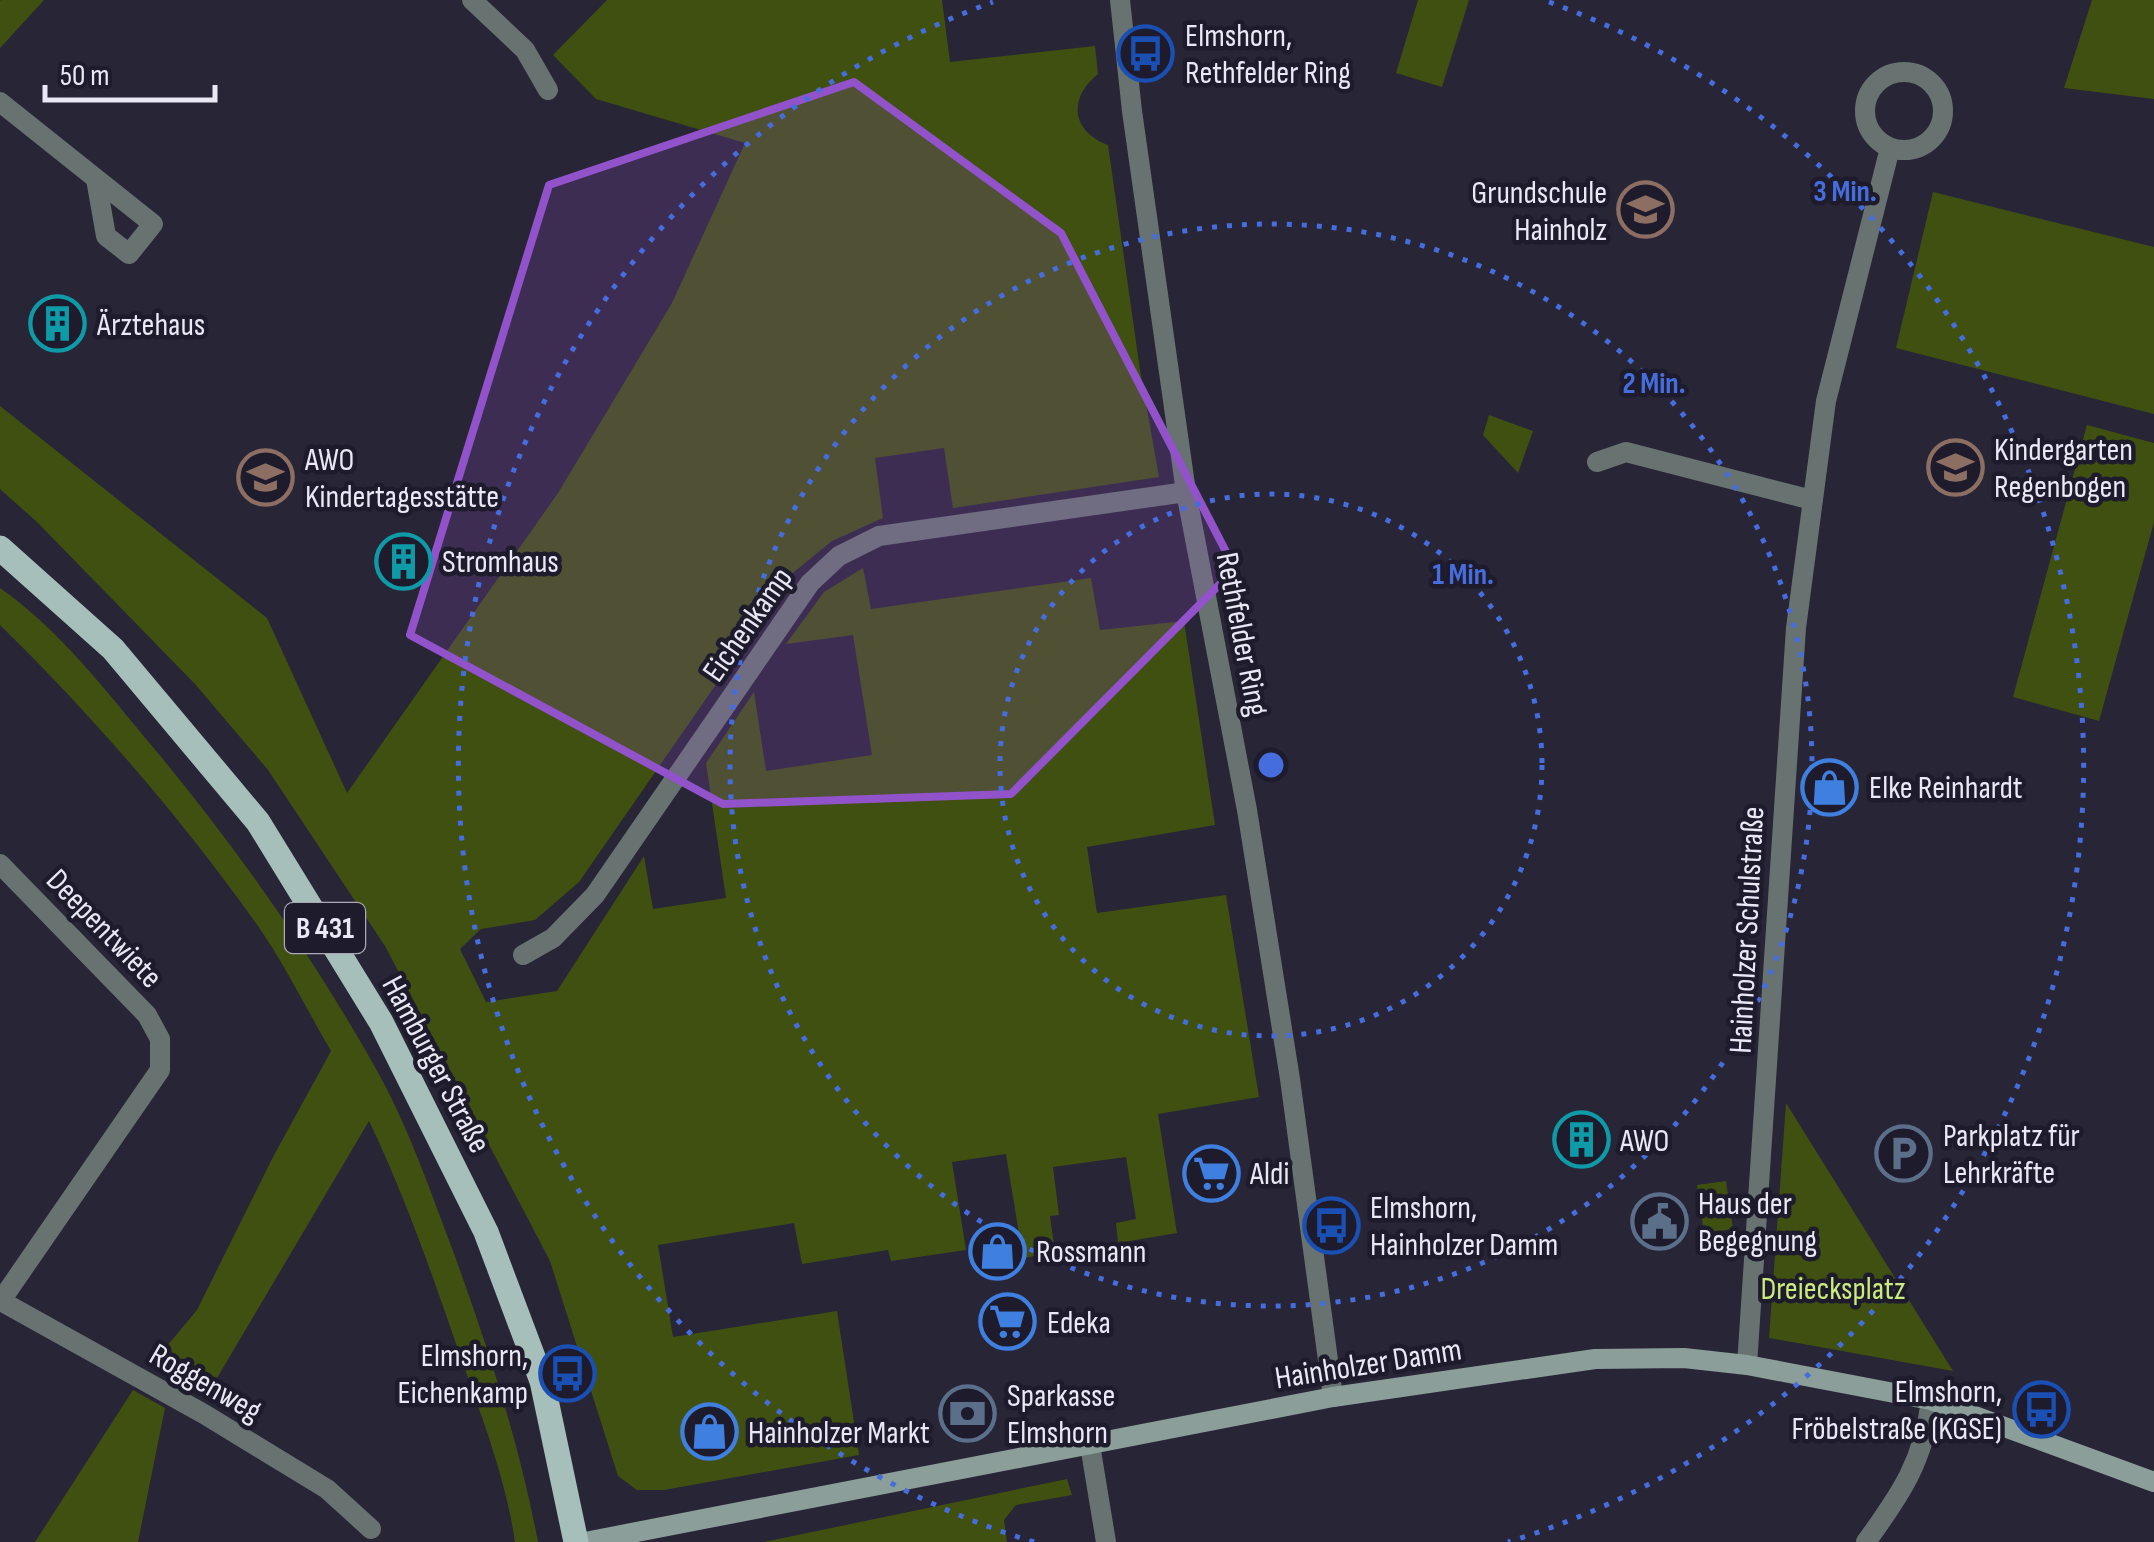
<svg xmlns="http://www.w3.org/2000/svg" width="2154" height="1542" font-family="'Sofia Sans Condensed',sans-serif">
  <rect width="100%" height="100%" fill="#282536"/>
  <g fill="#405011">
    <path d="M1,0H44L0,48V1Z"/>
    <path d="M607,0H942L950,62L1095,46L1098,74C1068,98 1071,131 1108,145L1140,370L1159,477L953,508L944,448L875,458L883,518L832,541L794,572L579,882L535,920L481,929L460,949L486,1002L557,991L644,856L653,909L726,898L706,763L754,692L766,771L872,755L853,635L786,644L824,592L863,568L871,609L1091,578L1100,630L1184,621L1215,825L1087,847L1097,913L1226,895L1259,1097L1158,1114L1177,1233L1118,1243L1116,1223L1136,1219L1126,1157L1053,1167L1059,1215L1050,1216L1055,1253L1023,1258L1006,1154L952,1162L966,1250L891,1261L888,1250L802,1264L794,1223L658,1245L673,1337L837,1311L859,1455L664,1490H637L618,1476L550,1261L385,946L268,770L195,684L37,522L0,489V406L267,618L347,793L558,493L672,303L745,143L596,99L553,55Z"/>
    <path d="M1418,0H1469L1442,87L1396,73Z"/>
    <path d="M2092,0H2154V99L2064,88Z"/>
    <path d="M1933,192L2154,247V414L1896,348Z"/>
    <path d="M1489,415L1533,431L1518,473L1483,435Z"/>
    <path d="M2087,425L2154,443V522L2099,721L2013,697Z"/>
    <path d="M0,588C60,630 105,690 152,746C238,849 315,959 380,1076C410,1131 431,1193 453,1251C488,1347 519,1442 538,1542H515C506,1479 482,1418 461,1358C433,1277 406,1198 369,1121L207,1395L152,1364L197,1310L273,1157L331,1051C307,1010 285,965 258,926C182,819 94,717 0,625Z"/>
    <path d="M1786,1103L1953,1371L1769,1338Z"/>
    <path d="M1726,1181L1733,1229L1704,1233L1697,1185Z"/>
    <path d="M133,1390L165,1408L138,1542H35Z"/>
    <path d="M1067,1479L1072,1495L1016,1505L1004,1520L1007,1542H764Z"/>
  </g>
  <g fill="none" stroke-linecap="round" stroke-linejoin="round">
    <g stroke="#687371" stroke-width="20">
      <path d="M472,0L525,50L548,90"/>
      <path d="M1120,0L1132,111L1186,492L1247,810L1290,1079L1333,1397"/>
      <circle cx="1904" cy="111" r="39"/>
      <path d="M0,102L153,224L129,254L106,236L96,179"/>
      <path d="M1597,462L1626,452L1812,500"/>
      <path d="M0,864L147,1015L160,1039V1070L0,1302"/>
      <path d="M523,955L553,938L595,895L810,583L839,556L879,536L1186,492"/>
      <path d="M1,1301L204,1414L327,1489L371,1529"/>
      <path d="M1747,1365L1796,628L1826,401L1890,148"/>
      <path d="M1090,1445L1106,1542"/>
      <path d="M1866,1542C1901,1494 1924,1460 1931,1400"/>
    </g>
    <path stroke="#8b9e9a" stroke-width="20" d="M585,1542L1333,1397L1595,1359L1684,1358L1747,1365L1931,1400L2154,1482"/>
    <path stroke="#a7bfba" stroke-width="25" d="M0,548L113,649L258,822L381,1022L486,1232L542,1381L576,1542"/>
  </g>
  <path fill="#9152ca" fill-opacity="0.2" stroke="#9152ca" stroke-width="8" stroke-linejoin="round" d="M854,82L1061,233L1235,569L1011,794L723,804L410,635L549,185Z"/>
  <g fill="none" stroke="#466dde" stroke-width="5" stroke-dasharray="5 10">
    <circle cx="1271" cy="765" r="271"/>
    <circle cx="1271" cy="765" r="541"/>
    <path d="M1034 1542A812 812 0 0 1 993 2M1549 2A812 812 0 0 1 1508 1542"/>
  </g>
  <defs>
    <symbol id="bus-ring" viewBox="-11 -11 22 22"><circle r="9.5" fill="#1e1b2c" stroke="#1a4fb4" stroke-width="1.5"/><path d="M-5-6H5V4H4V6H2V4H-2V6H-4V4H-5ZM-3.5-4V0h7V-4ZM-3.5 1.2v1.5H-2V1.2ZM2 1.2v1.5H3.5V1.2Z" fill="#1a4fb4"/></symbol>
    <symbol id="school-ring" viewBox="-11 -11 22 22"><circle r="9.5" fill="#1e1b2c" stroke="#8d6e63" stroke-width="1.5"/><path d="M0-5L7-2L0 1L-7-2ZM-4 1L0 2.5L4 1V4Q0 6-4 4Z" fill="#8d6e63"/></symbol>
    <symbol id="building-ring" viewBox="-11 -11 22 22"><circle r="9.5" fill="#1e1b2c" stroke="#0f9aa8" stroke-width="1.5"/><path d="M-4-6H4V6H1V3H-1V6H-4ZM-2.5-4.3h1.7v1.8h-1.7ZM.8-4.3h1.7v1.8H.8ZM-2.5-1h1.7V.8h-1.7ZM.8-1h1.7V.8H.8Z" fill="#0f9aa8"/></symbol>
    <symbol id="shop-ring" viewBox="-11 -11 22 22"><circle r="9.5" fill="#1e1b2c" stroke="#3f7fe0" stroke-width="1.5"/><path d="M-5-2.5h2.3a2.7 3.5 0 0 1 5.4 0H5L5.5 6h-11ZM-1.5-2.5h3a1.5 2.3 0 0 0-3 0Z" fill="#3f7fe0"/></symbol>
    <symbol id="parking-ring" viewBox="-11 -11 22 22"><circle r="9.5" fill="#1e1b2c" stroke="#5c6f8a" stroke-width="1.5"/><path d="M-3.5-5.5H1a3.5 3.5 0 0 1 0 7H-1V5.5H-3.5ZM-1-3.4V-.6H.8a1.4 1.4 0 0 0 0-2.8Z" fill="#5c6f8a"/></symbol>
    <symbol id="supermarket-ring" viewBox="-11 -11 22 22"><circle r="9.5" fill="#1e1b2c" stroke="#3f7fe0" stroke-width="1.5"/><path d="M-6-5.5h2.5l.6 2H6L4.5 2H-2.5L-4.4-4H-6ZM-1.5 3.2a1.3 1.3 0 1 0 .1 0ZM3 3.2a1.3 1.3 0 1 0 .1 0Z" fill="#3f7fe0"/></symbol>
    <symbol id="civic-ring" viewBox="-11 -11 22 22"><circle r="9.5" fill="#1e1b2c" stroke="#5c6f8a" stroke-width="1.5"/><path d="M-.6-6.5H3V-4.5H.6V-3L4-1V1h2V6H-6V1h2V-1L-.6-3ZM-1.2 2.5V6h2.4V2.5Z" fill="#5c6f8a"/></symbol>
    <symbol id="bank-ring" viewBox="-11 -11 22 22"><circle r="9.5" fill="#1e1b2c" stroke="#5c6f8a" stroke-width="1.5"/><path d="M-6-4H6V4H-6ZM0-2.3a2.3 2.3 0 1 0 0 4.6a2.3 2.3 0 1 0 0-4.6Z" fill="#5c6f8a"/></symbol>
  </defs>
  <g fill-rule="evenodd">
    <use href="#bus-ring" x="1114" y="22" width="63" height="63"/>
    <use href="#school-ring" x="1614" y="178" width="63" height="63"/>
    <use href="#building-ring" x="26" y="292" width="63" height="63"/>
    <use href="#school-ring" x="1924" y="436" width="63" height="63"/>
    <use href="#school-ring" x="234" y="446" width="63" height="63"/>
    <use href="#building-ring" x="372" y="530" width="63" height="63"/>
    <use href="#shop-ring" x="1798" y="756" width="63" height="63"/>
    <use href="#building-ring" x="1550" y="1108" width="63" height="63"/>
    <use href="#parking-ring" x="1872" y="1122" width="63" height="63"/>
    <use href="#supermarket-ring" x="1180" y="1142" width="63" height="63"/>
    <use href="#civic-ring" x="1628" y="1190" width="63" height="63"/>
    <use href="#bus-ring" x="1300" y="1194" width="63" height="63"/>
    <use href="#shop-ring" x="966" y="1220" width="63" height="63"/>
    <use href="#supermarket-ring" x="976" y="1290" width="63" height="63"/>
    <use href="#bus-ring" x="536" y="1342" width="63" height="63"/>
    <use href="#bus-ring" x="2010" y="1378" width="63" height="63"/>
    <use href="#bank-ring" x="936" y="1382" width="63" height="63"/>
    <use href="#shop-ring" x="678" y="1400" width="63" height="63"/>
  </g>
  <g text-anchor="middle" stroke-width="9" stroke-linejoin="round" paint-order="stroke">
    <rect fill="#1e1b2c" stroke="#adaab8" stroke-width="2.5" x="285" y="903" width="80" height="50" rx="8"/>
    <g font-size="30" font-weight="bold" fill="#eae8f4">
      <text x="325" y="938">B 431</text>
    </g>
    <g font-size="32" fill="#eae8f4" stroke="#1e1b2c" text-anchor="start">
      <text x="1185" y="46">Elmshorn,<tspan x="1185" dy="37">Rethfelder Ring</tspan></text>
      <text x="1607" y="203" text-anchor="end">Grundschule<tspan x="1607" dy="37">Hainholz</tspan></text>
      <text x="97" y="335">Ärztehaus</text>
      <text x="1994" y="460">Kindergarten<tspan x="1994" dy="37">Regenbogen</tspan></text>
      <text x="305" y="470">AWO<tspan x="305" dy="37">Kindertagesstätte</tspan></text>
      <text x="442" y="572">Stromhaus</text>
      <text x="1869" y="798">Elke Reinhardt</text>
      <text x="1943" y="1146">Parkplatz für<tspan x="1943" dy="37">Lehrkräfte</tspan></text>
      <text x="1620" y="1151">AWO</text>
      <text x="1250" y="1184">Aldi</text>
      <text x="1698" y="1214">Haus der<tspan x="1698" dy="37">Begegnung</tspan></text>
      <text x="1370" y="1218">Elmshorn,<tspan x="1370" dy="37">Hainholzer Damm</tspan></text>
      <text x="1036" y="1262">Rossmann</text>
      <text x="1047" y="1333">Edeka</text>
      <text x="528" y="1366" text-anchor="end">Elmshorn,<tspan x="528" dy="37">Eichenkamp</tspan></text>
      <text x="2002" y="1402" text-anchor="end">Elmshorn,<tspan x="2002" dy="37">Fröbelstraße (KGSE)</tspan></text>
      <text x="1007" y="1406">Sparkasse<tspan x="1007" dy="37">Elmshorn</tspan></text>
      <text x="748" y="1443">Hainholzer Markt</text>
    </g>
    <g font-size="32" fill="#eae8f4" stroke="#1e1b2c">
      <text transform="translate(747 624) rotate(-55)" y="11">Eichenkamp</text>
      <text transform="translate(1243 634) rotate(79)" y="11">Rethfelder Ring</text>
      <text transform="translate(105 928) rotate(46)" y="11">Deepentwiete</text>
      <text transform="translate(1746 930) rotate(-87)" y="11">Hainholzer Schulstraße</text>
      <text transform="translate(437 1064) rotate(62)" y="11">Hamburger Straße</text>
      <text transform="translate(1368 1363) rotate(-9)" y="11">Hainholzer Damm</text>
      <text transform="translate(206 1382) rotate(30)" y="11">Roggenweg</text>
    </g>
    <g font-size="32" fill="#caeb7d" stroke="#1e1b2c">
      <text x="1833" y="1299">Dreiecksplatz</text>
    </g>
  </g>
  <circle cx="1271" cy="765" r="15" fill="#466dde" stroke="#1e1b2c" stroke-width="5"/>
  <g font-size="30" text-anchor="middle" font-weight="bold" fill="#466dde" stroke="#1e1b2c" stroke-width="9" stroke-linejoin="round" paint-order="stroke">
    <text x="1845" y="201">3 Min.</text>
    <text x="1654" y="393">2 Min.</text>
    <text x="1463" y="584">1 Min.</text>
  </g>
  <path d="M45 85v15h170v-15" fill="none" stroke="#eae8f4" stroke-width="5"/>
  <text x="60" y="85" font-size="30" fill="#eae8f4" stroke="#1e1b2c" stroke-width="8" paint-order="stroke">50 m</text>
</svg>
